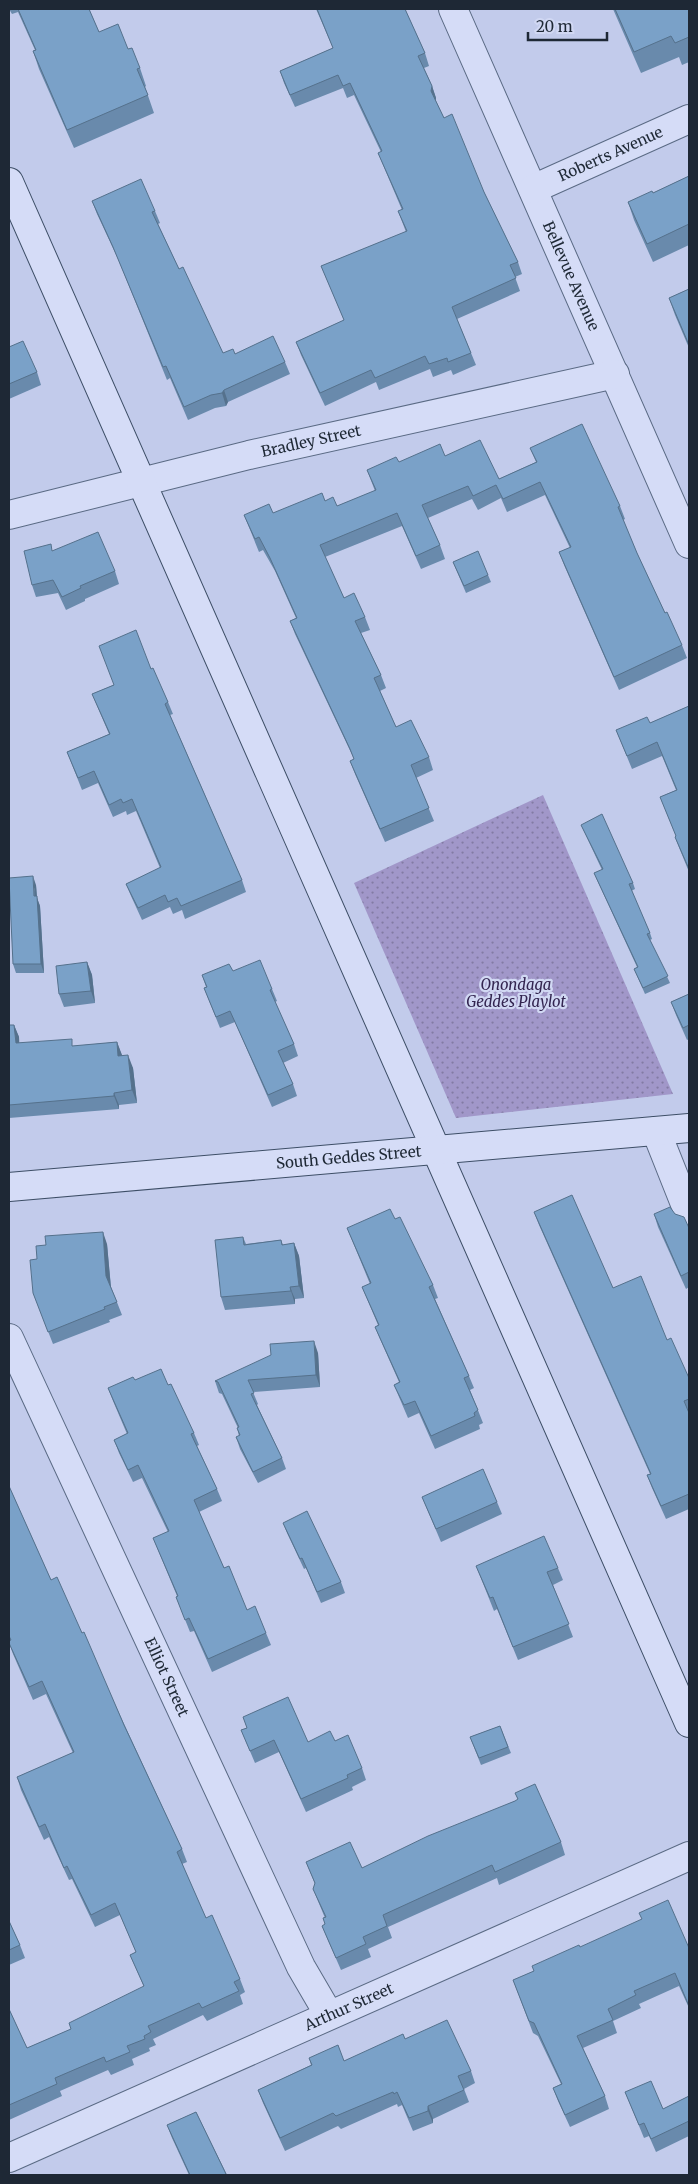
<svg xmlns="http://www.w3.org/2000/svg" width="698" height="2184" font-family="Merriweather,serif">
  <defs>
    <pattern id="park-dots" width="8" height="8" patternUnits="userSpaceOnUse" patternTransform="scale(1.25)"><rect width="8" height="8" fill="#a197c9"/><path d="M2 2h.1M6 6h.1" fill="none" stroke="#837ba4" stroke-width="1.8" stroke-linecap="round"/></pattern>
  </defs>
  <rect width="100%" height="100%" fill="#c2cbeb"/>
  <path fill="url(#park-dots)" d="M543,795L673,1094L456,1118L354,883Z"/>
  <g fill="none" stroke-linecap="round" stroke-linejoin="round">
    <defs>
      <g id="street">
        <path id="s1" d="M453,9L689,544"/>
        <path id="s2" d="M533,189L689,119"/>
        <path id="s3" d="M9,515L249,455L615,374"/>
        <path d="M656,1131L689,1214"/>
        <path id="s4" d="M9,1338L301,1967L329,2015"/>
        <path id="s5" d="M9,2158L689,1856"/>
      </g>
      <g id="secondary">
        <path d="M9,182L689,1723"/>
        <path id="s6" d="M9,1187L689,1128"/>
      </g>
    </defs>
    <use href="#street" stroke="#5a6a84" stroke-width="30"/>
    <use href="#secondary" stroke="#3d4e66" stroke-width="30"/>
    <use href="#street" stroke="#d5dcf7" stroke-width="28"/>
    <use href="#secondary" stroke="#d5dcf7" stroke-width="28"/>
  </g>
  <g fill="#698aac">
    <path d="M9,9H89L99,32L128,49L140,68L146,86L145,87L154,113L74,148L39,69L33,51L35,50L18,12L12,14Z"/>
    <path d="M316,9H405L425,53L429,66L424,68L432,86L436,98V101L444,118L484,192L518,262L522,274L515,277L520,291L457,319L476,365L453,375L451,370L433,377L430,369L379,390L376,382L325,406L301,355L296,342L344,320L321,266L406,232L398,211L402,210L383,165L378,153L381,152L354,95L347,98L343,88L295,107L284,83L280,71L333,48Z"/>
    <path d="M613,9H689V62L682,65L679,57L641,73Z"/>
    <path d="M689,176V245L653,262L634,220L628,202L653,193Z"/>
    <path d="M92,201L155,211L160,223L158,224L179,269L223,353L235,354L285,362L290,374L228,402L226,406L215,408L188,420L170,378L167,380L118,259L97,214Z"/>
    <path d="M689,289V348L675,315L669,298Z"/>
    <path d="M9,347L37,372L41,385L9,399Z"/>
    <path d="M530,448L620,506L625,519L623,520L637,553L665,613L682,645L687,658L619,690L564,565L559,552L570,548L545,495L507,512L501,498L478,510L472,499L428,518L440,545L445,559L421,569L402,526L325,557L344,598L365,617L370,630L361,633L381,675L386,688L380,691L396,727L429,757L433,770L416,778L434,821L385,842L355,774L350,761L354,759L295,634L290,621L296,618L275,571L263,550L259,552L244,515L273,513L325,501L337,506L375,491L367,470L399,462L445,456L499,479L536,462Z"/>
    <path d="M53,551L115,571L119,584L85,599V601L66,610L58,593L36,597L32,585Z"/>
    <path d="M453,562L488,575L491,582L466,593Z"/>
    <path d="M151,669L168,702L173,714L170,715L242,880L246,892L185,919L182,910L173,914L170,907L142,920L131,896L126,884L160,868L136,811L127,815L126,811L113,817L98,783L82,790L67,752L109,734L92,694Z"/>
    <path d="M689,706V872L680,850L675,837L676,836L660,797L676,790L662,756L632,769L616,730L650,723Z"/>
    <path d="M581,825L633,883L635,889L631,891L650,933L652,939L650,940L670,983L645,994L634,969L637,967L597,880L594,873L602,870Z"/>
    <path d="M36,885L37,898L40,906L44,973H16L13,964Z"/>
    <path d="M87,962L92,975L95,1003L64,1007L59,994Z"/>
    <path d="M233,971L272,989L277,1001L275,1002L294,1044L298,1056L283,1063L293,1084L297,1096L272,1107L235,1022L220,1028L204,988L206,987L202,975Z"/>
    <path d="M689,994V1039L687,1040L676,1015L671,1002Z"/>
    <path d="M9,1025H14L19,1037V1043L74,1046L117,1042L122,1056L133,1068L137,1103L119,1105V1109L9,1118Z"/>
    <path d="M534,1212L613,1288L667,1340L689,1378V1509L666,1519L652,1488L647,1475L650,1474L539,1225Z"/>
    <path d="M654,1214H675L689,1228V1287L686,1289L658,1227Z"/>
    <path d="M395,1219L433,1285L438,1298L435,1299L469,1376L474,1388L470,1390L483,1423L479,1425L480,1429L435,1449L419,1413L408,1418L399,1397L394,1385L399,1382L380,1339L375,1327L378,1325L362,1287L370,1284L347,1228Z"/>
    <path d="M243,1237L246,1244L281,1240L283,1245L294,1243L299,1256L304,1298L295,1299V1304L225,1310L221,1297Z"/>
    <path d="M107,1244L111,1287L122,1315L109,1320L110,1322L53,1344L33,1293L37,1259Z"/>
    <path d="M318,1353L320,1387L253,1392L258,1404L257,1405L282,1458L286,1469L258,1483L240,1449L236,1437L239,1436L237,1428H238L222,1394L219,1393L215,1381Z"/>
    <path d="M135,1380L168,1385L194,1433L199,1445L197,1446L217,1489L222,1501L199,1512L224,1568L247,1610L266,1633L271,1645L212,1672L194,1631L190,1632L176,1597L177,1596L153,1538L168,1532L142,1478L133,1482L119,1453L114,1440L127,1434L113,1401L108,1388Z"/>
    <path d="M9,1486L51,1580L82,1633L182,1849L187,1862L182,1864L206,1918L240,1979L245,1992L240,1995L243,2004L207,2021L203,2015L153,2039L156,2045L149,2048L150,2051L132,2059L134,2065L111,2075L108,2070L60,2091L62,2096L9,2120V2009L27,2048L71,2029L144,1987L130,1955L136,1952L120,1915L95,1927L72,1879L69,1880L49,1837L44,1840L21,1790L17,1777L73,1753L46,1694L33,1700L13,1654L9,1643L10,1641L9,1638Z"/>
    <path d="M422,1497L497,1502L502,1514L441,1542L427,1509Z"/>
    <path d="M283,1523L341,1582L345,1593L321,1603L306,1568L304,1569L287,1533Z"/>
    <path d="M476,1566L558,1568L563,1580L553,1585L573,1637L518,1660L497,1609L494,1611Z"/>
    <path d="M243,1717L308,1742L335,1741L362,1768L366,1780L352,1787L353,1790L306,1812L279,1752L255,1763L241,1730L247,1728Z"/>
    <path d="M500,1726L511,1753L481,1765L470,1737Z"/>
    <path d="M515,1793L561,1842L565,1855L499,1885L497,1878L388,1927L392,1938L368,1949L371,1957L341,1970L327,1938L322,1926L325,1924L323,1918H325L313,1889L315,1884L306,1862L362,1868L515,1801L518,1800Z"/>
    <path d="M9,1921L20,1945L25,1958L9,1965Z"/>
    <path d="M580,1947L689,1948V2008L679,1986L639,2004L641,2008L613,2021L617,2033L583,2048L605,2096L609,2109L570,2127L558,2101L553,2088L561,2084L538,2036L533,2033L513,1980L534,1971Z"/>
    <path d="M405,2039L471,2071L475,2083L464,2089L469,2102L433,2119V2123L413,2131L402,2105L398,2107L397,2104L341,2129L338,2126L285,2151L263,2103L258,2090L311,2065L309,2058L344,2061Z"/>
    <path d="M625,2092L663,2109L689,2096V2136L656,2152L649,2136L644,2138Z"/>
    <path d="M196,2112L227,2175H189L172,2138L167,2125Z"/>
  </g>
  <g fill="#55718c">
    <path d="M432,86L436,98L435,103L431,91Z"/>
    <path d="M224,390L228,402L226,406L222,393Z"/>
    <path d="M33,876L36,885L37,898L40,906L44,973L41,964Z"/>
    <path d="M87,962L92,975L95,1003L91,991Z"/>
    <path d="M14,1025L19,1037L20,1056L16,1043Z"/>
    <path d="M117,1042L122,1055L123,1069L118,1056Z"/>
    <path d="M128,1055L133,1068L137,1103L132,1090Z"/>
    <path d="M114,1093L119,1105V1109L114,1096Z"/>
    <path d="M103,1232L107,1244L111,1289L106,1276Z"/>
    <path d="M294,1243L299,1256L304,1298L299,1286Z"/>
    <path d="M290,1287L295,1299V1304L291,1291Z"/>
    <path d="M314,1341L318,1353L320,1387L316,1375Z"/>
    <path d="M428,2106L433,2119V2123L428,2111Z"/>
  </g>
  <g fill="#7aa1c8" stroke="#55718c">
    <path d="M18,9H89L99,32L118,24L128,49L132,48L140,68L137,69L148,95L67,130L33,51L36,50Z"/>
    <path d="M317,9H405L425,53L418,56L432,86L431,91L444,118L452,114L484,192L518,262L510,265L516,278L452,307L471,353L448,362L447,358L429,364L425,356L375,378L371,370L320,393L296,342L344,320L321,266L407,231L398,211L403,209L378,153L382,151L350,83L343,86L338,75L290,95L280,71L333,48Z"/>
    <path d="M615,9H689V37L675,43L671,36L634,52Z"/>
    <path d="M689,176V224L647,244L628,202L652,191L653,193Z"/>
    <path d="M141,179L155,211L152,212L179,269L183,267L223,353L233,349L235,354L273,336L285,362L224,390L222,393L211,395L184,407L166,366L163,367L113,247L92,201Z"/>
    <path d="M689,289V345L669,298Z"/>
    <path d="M23,341L37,372L9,384V347Z"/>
    <path d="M582,424L620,506L618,507L637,553L665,613L667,612L682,645L614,677L559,552L571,547L540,482L503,499L496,485L473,496L468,486L422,505L440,545L416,556L397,513L320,545L344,598L354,593L365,617L355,621L381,675L374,678L396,727L411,720L429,757L411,765L429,808L380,829L350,761L354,759L350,749L290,621L297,618L270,558L259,537L255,539L244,515L269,504L273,513L322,493L325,501L333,497L337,506L376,490L367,470L396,457L399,462L440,444L445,456L480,440L499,479L537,462L530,448Z"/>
    <path d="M98,532L115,571L80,586L81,588L62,597L53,580L32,585L24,551L51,544L52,551Z"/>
    <path d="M478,551L488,575L464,586L453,562Z"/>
    <path d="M136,630L151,669L153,668L168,702L165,704L242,880L181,906L177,898L168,902L165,895L138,908L126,884L161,867L132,799L123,803L121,799L109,805L94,771L78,778L67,752L110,734L92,694L114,685L99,646Z"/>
    <path d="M689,706V869L675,837L676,836L660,797L677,790L657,742L627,756L616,730L647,717L650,723Z"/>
    <path d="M602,814L633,883L629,884L650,933L647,934L668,976L643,988L634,969L638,967L594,873L603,869L581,825Z"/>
    <path d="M33,876L34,896H37L41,964H13L9,878Z"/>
    <path d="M260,960L272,989L270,990L294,1044L278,1051L293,1084L268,1095L230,1011L216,1017L204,988L207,987L202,975L229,964L233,971Z"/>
    <path d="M87,962L91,991L59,994L56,966Z"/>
    <path d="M689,994V1025L683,1028L671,1002Z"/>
    <path d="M9,1025H14L16,1043L72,1039V1046L117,1042L118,1056L128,1055L132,1090L114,1093V1096L9,1105Z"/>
    <path d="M572,1195L613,1288L641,1276L667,1340L671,1338L689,1378V1399L684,1401L689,1413V1494L661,1506L647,1475L651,1474L534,1212Z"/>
    <path d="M670,1207L675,1214L684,1217L689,1228V1272L681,1276L654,1214Z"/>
    <path d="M390,1209L395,1219L400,1217L433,1285L429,1287L469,1376L464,1378L478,1410L474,1413L475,1416L431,1436L415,1401L404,1405L394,1385L400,1382L375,1327L379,1325L362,1287L371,1283L347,1228Z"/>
    <path d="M103,1232L106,1276L117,1302L104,1307L105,1309L48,1332L33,1293L30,1260L37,1259L36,1246L46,1245L45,1236Z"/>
    <path d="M243,1237L244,1245L281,1240L282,1245L294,1243L299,1286L290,1287L291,1291L221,1297L215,1240Z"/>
    <path d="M314,1341L316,1375L248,1380L254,1393L251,1394L282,1458L253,1472L236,1437L240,1435L237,1428L239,1427L218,1382L215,1381L271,1355L270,1344Z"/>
    <path d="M161,1369L168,1385L171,1384L194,1433L191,1434L217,1489L194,1500L224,1568L229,1566L247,1610L255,1606L266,1633L208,1659L189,1618L185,1620L176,1597L178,1596L153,1538L169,1531L138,1465L128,1470L114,1440L128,1433L108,1388L133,1377L135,1380Z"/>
    <path d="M483,1469L497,1502L436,1529L422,1497Z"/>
    <path d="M9,1486L51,1580L57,1577L82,1633L84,1632L124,1725L182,1849L177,1852L206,1918L212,1915L240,1979L234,1982L239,1991L202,2008L199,2003L148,2026L151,2032L144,2036L145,2039L127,2046L130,2052L106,2062L104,2057L55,2078L57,2084L9,2105V2009L27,2048L71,2029L69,2023L144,1986L130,1955L136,1952L115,1903L91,1915L67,1866L64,1868L45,1824L39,1827L17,1777L74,1752L42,1681L29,1687L9,1643V1641L11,1640L9,1636Z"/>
    <path d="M307,1511L341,1582L317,1592L302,1558L300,1559L283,1523Z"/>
    <path d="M544,1536L558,1568L547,1572L569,1624L513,1647L493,1597L490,1598L476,1566Z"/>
    <path d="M288,1697L308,1742L330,1731L335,1741L348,1735L362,1768L347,1775L348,1778L301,1799L274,1740L250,1751L241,1730L247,1728L243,1717Z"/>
    <path d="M500,1726L508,1747L479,1758L470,1737Z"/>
    <path d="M535,1784L561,1842L495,1872L492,1865L383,1915L387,1926L363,1937L366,1944L336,1958L322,1926L325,1924L323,1918L326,1917L313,1889L315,1883L306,1862L350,1842L362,1868L428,1836L515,1801L518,1799L515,1793Z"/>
    <path d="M668,1900L689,1948V2006L675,1973L634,1991L636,1995L608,2009L613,2020L577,2036L605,2096L565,2115L553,2088L562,2084L534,2023L529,2021L513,1980L534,1971L532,1966L579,1945L580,1947L642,1919L639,1913Z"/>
    <path d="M9,1921L20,1945L9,1950Z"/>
    <path d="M447,2020L471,2071L458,2076L464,2090L428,2106V2111L409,2118L397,2092L394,2094L393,2092L336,2116L333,2113L280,2138L258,2090L312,2065L309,2058L338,2045L344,2061L403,2034L405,2039Z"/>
    <path d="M651,2081L663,2109L689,2096V2121L651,2139L644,2123L639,2125L625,2092Z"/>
    <path d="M196,2112L226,2174L224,2175H190L167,2125Z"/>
  </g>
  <g text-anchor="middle" stroke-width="4.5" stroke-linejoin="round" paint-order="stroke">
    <g font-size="15" fill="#1e2835" stroke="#d1d8f3">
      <text dy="5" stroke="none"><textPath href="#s2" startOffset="85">Roberts Avenue</textPath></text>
      <text dy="5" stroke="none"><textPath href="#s1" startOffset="292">Bellevue Avenue</textPath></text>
      <text dy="5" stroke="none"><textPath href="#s3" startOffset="311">Bradley Street</textPath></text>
      <text dy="5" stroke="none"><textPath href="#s6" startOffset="341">South Geddes Street</textPath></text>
      <text dy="5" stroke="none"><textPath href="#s4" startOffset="374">Elliot Street</textPath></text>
      <text dy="5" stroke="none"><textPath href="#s5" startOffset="372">Arthur Street</textPath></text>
    </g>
    <g font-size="15" font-style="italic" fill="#332550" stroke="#d1d8f3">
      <text x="516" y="990">Onondaga<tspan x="516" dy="17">Geddes Playlot</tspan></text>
    </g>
  </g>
  <rect width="698" height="2184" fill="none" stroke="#1e2835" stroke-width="20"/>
  <path d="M528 32v8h79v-8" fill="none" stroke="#1e2835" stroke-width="2.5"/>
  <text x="536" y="32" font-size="15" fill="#1e2835" stroke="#d1d8f3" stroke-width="4" paint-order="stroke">20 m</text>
</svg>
